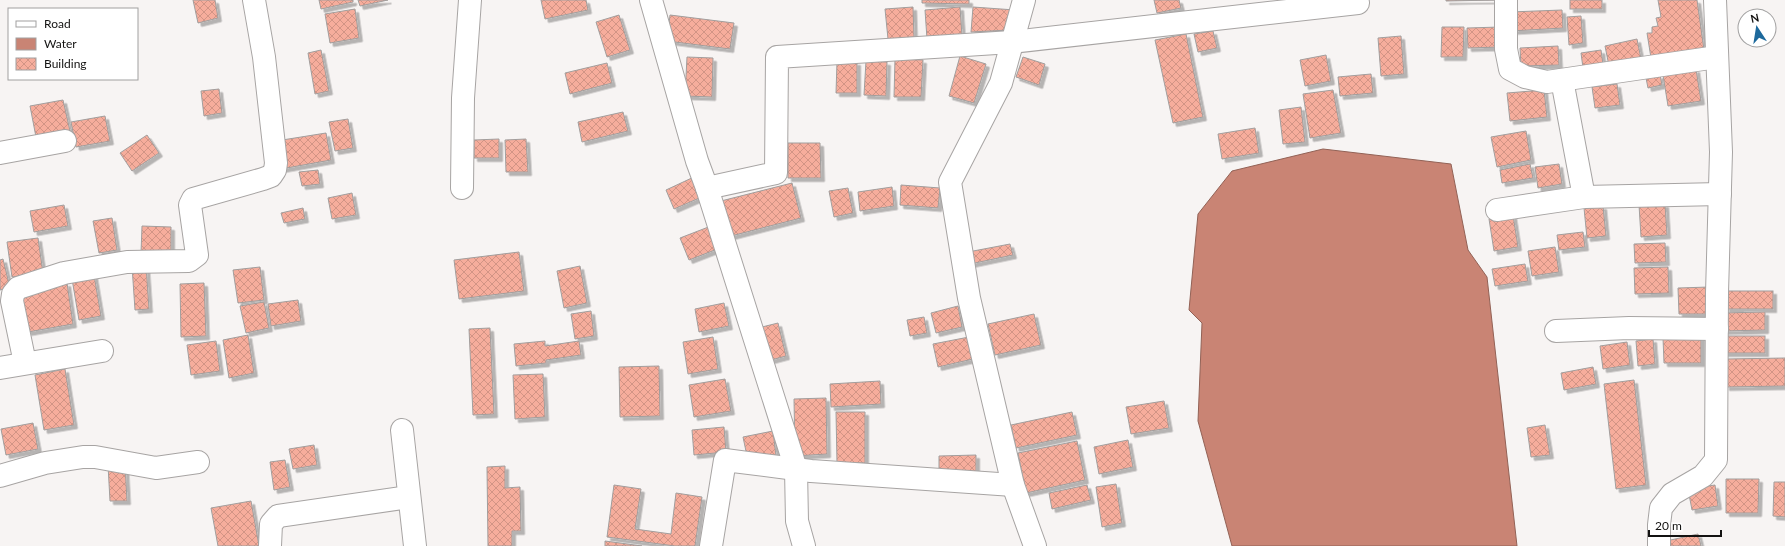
<svg xmlns="http://www.w3.org/2000/svg" width="1785" height="546" font-family="Lato,sans-serif">
  <defs>
    <pattern id="building-cross-hatch" width="8" height="8" patternUnits="userSpaceOnUse"><rect width="8" height="8" fill="#f6ad9c"/><path d="M0 0l8 8M0 8l8-8" fill="none" stroke="#d29485"/></pattern>
    <filter id="shadow"><feDropShadow dx="3.5" dy="3.5" stdDeviation="0" flood-color="#0004"/></filter>
  </defs>
  <rect width="100%" height="100%" fill="#f7f4f3"/>
  <path fill="#c98474" stroke="#926256" d="M1323,149L1451,164L1468,250L1487,277L1517,546H1232L1198,421L1202,323L1189,310L1198,214L1232,171Z"/>
  <g fill="url(#building-cross-hatch)" stroke="#a19e9d" filter="url(#shadow)">
    <path d="M193,0H215L218,18L198,23Z"/>
    <path d="M319,0H353V2L321,9Z"/>
    <path d="M358,0H388L360,6Z"/>
    <path d="M541,0H586L588,10L545,19Z"/>
    <path d="M922,0H969V4L922,3Z"/>
    <path d="M1154,0H1179L1181,8L1157,13Z"/>
    <path d="M1446,0H1497L1446,1Z"/>
    <rect x="1570" y="0" width="32" height="9"/>
    <path d="M1658,0H1697L1704,50L1651,58L1647,33H1652V27L1658,26L1656,18L1661,17Z"/>
    <path d="M913,7L914,37L888,39L885,9Z"/>
    <path d="M960,7L962,36L927,39L925,10Z"/>
    <path d="M973,7L1015,10L1009,30L971,32Z"/>
    <path d="M355,9L359,38L330,43L325,14Z"/>
    <path d="M1562,10L1563,28L1511,31L1510,12Z"/>
    <path d="M619,15L630,50L607,57L596,22Z"/>
    <path d="M670,15L734,23L730,49L667,41Z"/>
    <path d="M1581,16L1583,43L1569,45L1567,17Z"/>
    <path d="M1442,27H1464L1463,57H1441Z"/>
    <path d="M1500,27L1501,47L1468,48L1467,28Z"/>
    <path d="M1213,31L1217,48L1198,52L1194,34Z"/>
    <path d="M1186,34L1203,117L1173,123L1155,40Z"/>
    <path d="M1401,36L1404,74L1381,76L1378,38Z"/>
    <path d="M1637,39L1641,59L1609,66L1605,46Z"/>
    <path d="M1558,46L1559,65L1521,66L1520,48Z"/>
    <path d="M321,50L329,91L315,94L308,53Z"/>
    <path d="M1601,50L1603,64L1583,68L1581,53Z"/>
    <path d="M1326,55L1331,81L1305,86L1300,60Z"/>
    <path d="M960,56L986,64L974,103L949,96Z"/>
    <path d="M687,57L713,58L712,97L685,96Z"/>
    <path d="M1023,57L1045,64L1039,85L1016,77Z"/>
    <path d="M895,59L923,60L921,97H894Z"/>
    <path d="M866,61L887,62L886,96L864,95Z"/>
    <path d="M837,62H857V93H836Z"/>
    <path d="M607,63L612,83L570,94L565,73Z"/>
    <path d="M1696,69L1701,101L1668,106L1663,75Z"/>
    <path d="M1371,74L1373,93L1340,96L1338,77Z"/>
    <path d="M1660,75L1662,85L1648,88L1646,78Z"/>
    <path d="M1617,84L1620,105L1595,108L1592,87Z"/>
    <path d="M219,89L222,113L204,116L201,91Z"/>
    <path d="M1333,90L1341,133L1310,138L1303,94Z"/>
    <path d="M1544,90L1547,117L1510,121L1507,93Z"/>
    <path d="M63,100L70,131L36,137L30,106Z"/>
    <path d="M1301,107L1305,142L1283,144L1279,110Z"/>
    <path d="M623,112L628,131L582,142L578,122Z"/>
    <path d="M105,116L110,141L76,147L71,122Z"/>
    <path d="M348,119L353,148L335,151L329,122Z"/>
    <path d="M1255,128L1259,153L1222,159L1218,134Z"/>
    <path d="M1526,131L1531,160L1497,167L1491,137Z"/>
    <path d="M326,133L331,160L281,169L276,141Z"/>
    <path d="M147,135L159,153L132,171L120,153Z"/>
    <path d="M499,139V158H474V140Z"/>
    <path d="M526,139L528,172H506L505,140Z"/>
    <path d="M788,143H820L821,178H788Z"/>
    <path d="M1530,164L1533,178L1502,183L1500,170Z"/>
    <path d="M1559,164L1562,184L1538,188L1535,167Z"/>
    <path d="M318,170L320,184L302,186L299,172Z"/>
    <path d="M696,176L704,196L674,209L666,190Z"/>
    <path d="M792,183L801,218L731,236L721,201Z"/>
    <path d="M901,185L940,188L938,208L900,205Z"/>
    <path d="M892,187L894,206L860,211L858,192Z"/>
    <path d="M848,188L853,213L834,217L829,191Z"/>
    <path d="M352,193L356,215L332,219L328,198Z"/>
    <path d="M1665,204L1667,235L1641,237L1639,205Z"/>
    <path d="M64,205L68,226L34,232L30,211Z"/>
    <path d="M1603,206L1606,236L1587,238L1584,208Z"/>
    <path d="M303,208L305,219L284,223L281,213Z"/>
    <path d="M1513,215L1518,247L1494,251L1489,219Z"/>
    <path d="M112,218L117,250L99,253L93,221Z"/>
    <path d="M142,226L171,227V254L141,253Z"/>
    <path d="M711,226L720,248L689,260L680,238Z"/>
    <path d="M1583,232L1585,247L1559,250L1557,235Z"/>
    <path d="M38,238L43,273L12,277L7,242Z"/>
    <path d="M1665,243L1666,262L1635,263L1634,244Z"/>
    <path d="M1010,244L1013,255L970,264L968,252Z"/>
    <path d="M1555,247L1559,272L1532,276L1528,251Z"/>
    <path d="M519,252L524,291L459,299L454,260Z"/>
    <path d="M3,259L10,288L0,290V260Z"/>
    <path d="M1525,264L1528,281L1495,286L1492,269Z"/>
    <path d="M146,265L149,309L135,310L132,266Z"/>
    <path d="M580,266L587,303L564,308L557,271Z"/>
    <path d="M260,267L264,300L238,303L233,270Z"/>
    <path d="M1668,267L1669,293L1635,294L1634,268Z"/>
    <path d="M94,275L101,316L79,320L72,279Z"/>
    <path d="M67,283L73,324L28,332L21,290Z"/>
    <path d="M204,283L206,336L181,337L180,284Z"/>
    <path d="M1709,287L1710,314H1679L1678,288Z"/>
    <rect x="1726" y="291" width="47" height="18"/>
    <path d="M298,300L301,321L271,326L268,304Z"/>
    <path d="M264,302L269,328L246,333L240,306Z"/>
    <path d="M724,303L729,326L699,332L695,309Z"/>
    <path d="M958,306L962,327L936,333L931,313Z"/>
    <path d="M591,311L594,336L575,339L571,314Z"/>
    <path d="M1765,312V330L1722,331V313Z"/>
    <path d="M1034,314L1041,345L995,355L988,324Z"/>
    <path d="M924,317L927,333L910,336L907,320Z"/>
    <path d="M778,323L786,356L771,360L762,327Z"/>
    <path d="M490,328L494,414L473,415L469,329Z"/>
    <path d="M248,335L254,373L229,378L223,340Z"/>
    <rect x="1723" y="336" width="42" height="17"/>
    <path d="M713,337L718,369L688,374L683,342Z"/>
    <path d="M969,337L973,359L938,367L933,344Z"/>
    <path d="M1701,337V363H1664L1663,338Z"/>
    <path d="M1653,339L1655,364L1638,366L1636,341Z"/>
    <path d="M216,341L220,371L191,375L187,345Z"/>
    <path d="M545,341V346L579,341L581,355L546,360V363L516,366L514,344Z"/>
    <path d="M1627,342L1630,365L1603,369L1600,346Z"/>
    <path d="M1785,358V386L1726,387V359Z"/>
    <path d="M659,366L660,416L620,417L619,367Z"/>
    <path d="M1593,367L1596,384L1564,390L1561,373Z"/>
    <path d="M65,369L74,425L44,430L35,375Z"/>
    <path d="M543,374L545,417L515,419L513,375Z"/>
    <path d="M725,379L731,411L694,417L689,385Z"/>
    <path d="M1634,380L1646,485L1616,489L1604,384Z"/>
    <path d="M880,381L881,404L831,407L830,384Z"/>
    <path d="M826,398L827,454L795,456L794,399Z"/>
    <path d="M1164,401L1169,428L1131,434L1126,407Z"/>
    <path d="M836,412H865V463H837Z"/>
    <path d="M1072,412L1077,435L1016,448L1011,425Z"/>
    <path d="M33,423L38,449L6,455L1,429Z"/>
    <path d="M1545,425L1550,455L1531,457L1527,428Z"/>
    <path d="M724,427L726,452L694,455L692,430Z"/>
    <path d="M773,431L776,456H747L743,437Z"/>
    <path d="M1128,440L1133,467L1099,474L1094,447Z"/>
    <path d="M1077,441L1085,480L1026,493L1018,453Z"/>
    <path d="M314,445L317,465L293,469L289,449Z"/>
    <path d="M976,455V475L939,476V456Z"/>
    <path d="M285,460L290,487L274,490L270,462Z"/>
    <path d="M125,464L127,501H110L108,465Z"/>
    <path d="M505,466V488L520,487L521,531H512V546H488L487,467Z"/>
    <path d="M1726,479H1759L1758,513H1726Z"/>
    <path d="M1774,482H1785V517L1773,516Z"/>
    <path d="M1116,484L1122,523L1102,527L1096,487Z"/>
    <path d="M614,485L641,489L635,529L671,534L676,493L702,497L695,546H675L607,537Z"/>
    <path d="M1087,485L1091,500L1052,509L1049,493Z"/>
    <path d="M1715,485L1718,506L1692,510L1688,489Z"/>
    <path d="M251,501L259,546H218L211,508Z"/>
    <path d="M1698,534L1701,546H1668L1666,541Z"/>
    <path d="M605,541L642,546H605Z"/>
  </g>
  <g fill="none" stroke-linecap="round" stroke-linejoin="round">
    <defs>
      <g id="minor">
        <path d="M651,0L697,161L707,188L796,469L797,521L804,546"/>
        <path d="M1024,0L1001,83L950,182L969,298L1013,485L1035,546"/>
        <path d="M1506,0V49L1510,69L1525,77L1547,82L1717,57"/>
        <path d="M1562,80L1584,197"/>
        <path d="M0,153L65,141"/>
        <path d="M462,188L463,98L470,0"/>
        <path d="M707,188L776,173L777,57L1012,42L1358,3"/>
        <path d="M1497,210L1584,197L1720,194"/>
        <path d="M1556,331L1629,328L1717,329"/>
        <path d="M25,363L12,301L13,294L18,288L64,273L127,262L189,261L197,255L190,205L193,199L263,179L271,176L275,170L276,163L264,57L254,0"/>
        <path d="M0,368L102,351"/>
        <path d="M402,430L415,546"/>
        <path d="M0,476L45,463L83,457H95L156,468L198,462"/>
        <path d="M270,546L271,524L278,516L409,497"/>
        <path d="M711,546L725,460L811,471L1013,485"/>
        <path d="M1659,546V525L1661,508L1672,494L1703,476L1716,460L1717,293L1721,152L1715,0"/>
      </g>
    </defs>
    <use href="#minor" stroke="#a7a4a3" stroke-width="24"/>
    <use href="#minor" stroke="#fff" stroke-width="22"/>
  </g>
  <rect x="8" y="8" width="130" height="72" fill="#ffffff" stroke="#a1a0a0"/>
  <rect x="16" y="21" width="20" height="6" fill="#ffffff" stroke="#a1a0a0"/>
  <text x="44" y="28" font-size="12" fill="#131211">Road</text>
  <rect x="16" y="38" width="20" height="12" fill="#c98474" stroke="#a1a0a0"/>
  <text x="44" y="48" font-size="12" fill="#131211">Water</text>
  <rect x="16" y="58" width="20" height="12" fill="url(#building-cross-hatch)" stroke="#a1a0a0"/>
  <text x="44" y="68" font-size="12" fill="#131211">Building</text>
  <g transform="translate(1757 28) rotate(348)"><circle r="19" fill="#ffffff" stroke="#a1a0a0"/>
  <path d="M0-3L7 15L0 10L-7 15Z" fill="#1d699c"/>
  <text y="-6" font-size="11" font-weight="bold" text-anchor="middle" fill="#131211">N</text>
  </g>
  <path d="M1649 530v6h72v-6" fill="none" stroke="#131211" stroke-width="2"/>
  <text x="1655" y="530" font-size="12" fill="#131211" stroke="#ffffff" stroke-width="3" paint-order="stroke">20 m</text>
</svg>
